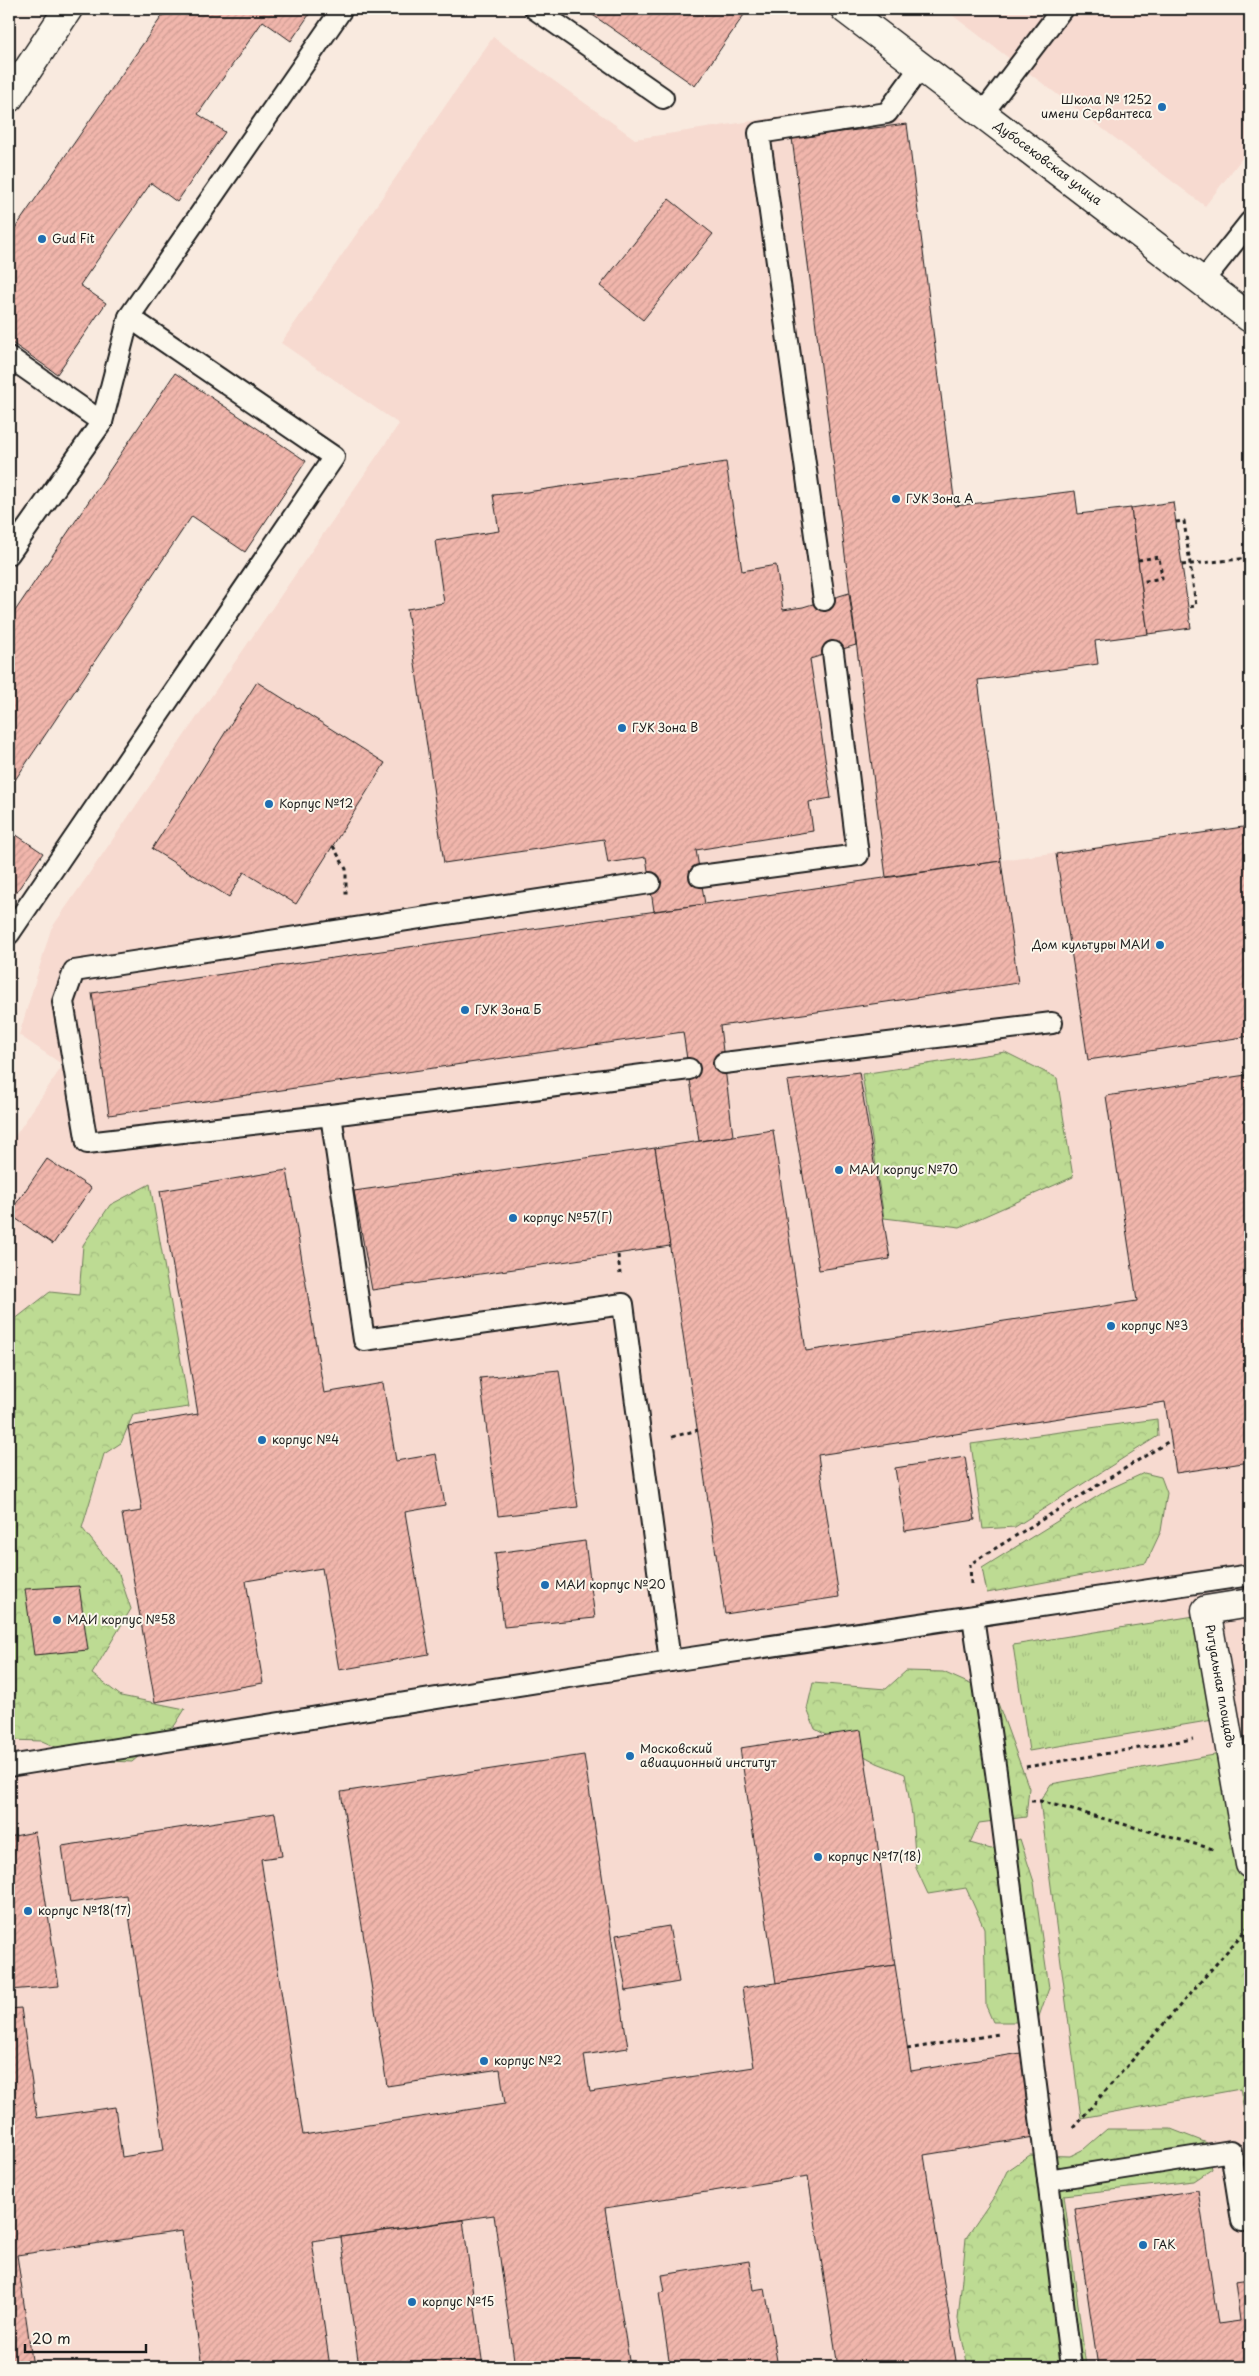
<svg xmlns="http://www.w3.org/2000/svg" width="1259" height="2376" font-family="'Playpen Sans',sans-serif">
  <defs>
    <pattern id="grass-tufts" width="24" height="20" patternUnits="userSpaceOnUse" patternTransform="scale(1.25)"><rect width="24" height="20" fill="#bddb93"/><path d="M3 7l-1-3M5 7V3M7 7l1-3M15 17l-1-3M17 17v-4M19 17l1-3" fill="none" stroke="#a2bb7e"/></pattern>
    <pattern id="forest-crowns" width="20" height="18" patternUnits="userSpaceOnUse" patternTransform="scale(1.25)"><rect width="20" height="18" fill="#bddb93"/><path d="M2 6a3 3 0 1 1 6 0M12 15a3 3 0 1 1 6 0" fill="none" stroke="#a2bb7e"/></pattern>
    <pattern id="building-hatch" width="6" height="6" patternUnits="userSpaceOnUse" patternTransform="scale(1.25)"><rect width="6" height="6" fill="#f1b6ac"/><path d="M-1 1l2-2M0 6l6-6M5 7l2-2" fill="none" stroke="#ce9c93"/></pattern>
  </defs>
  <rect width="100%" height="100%" fill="#f9eadf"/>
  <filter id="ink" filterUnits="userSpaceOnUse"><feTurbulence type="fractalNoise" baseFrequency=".02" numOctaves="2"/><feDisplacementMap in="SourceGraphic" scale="10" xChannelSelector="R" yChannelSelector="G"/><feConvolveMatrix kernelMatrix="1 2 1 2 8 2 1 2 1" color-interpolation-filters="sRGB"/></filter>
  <g filter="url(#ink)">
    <g fill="#f7dad0">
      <path d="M944,9H1250V148L1205,206Z"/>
      <path d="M493,37L635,139L870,103L907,124L955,506L1075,491L1095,641L978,680L1001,860L1250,826V2367H9V1145L63,1065L19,1035L51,929L399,424L281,343Z"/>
    </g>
    <path fill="url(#grass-tufts)" stroke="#6c7c58" d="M1207,1614L1225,1718L1029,1751L1013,1645Z"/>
    <g fill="url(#forest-crowns)" stroke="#6c7c58">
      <path d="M1005,1052L1057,1078L1073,1177L960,1227L884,1218L862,1074Z"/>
      <path d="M150,1184L189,1407L133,1415L121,1443L104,1454L82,1528L119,1574L131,1609L92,1674L121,1696L185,1709L175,1725L132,1762L85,1760L42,1741L9,1740V1703L16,1694L9,1679V1337L14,1320L50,1292L79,1295L83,1245L110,1205Z"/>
      <path d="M1157,1419L1158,1436L1015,1527L983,1529L971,1444Z"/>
      <path d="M1144,1473L1161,1477L1167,1493L1161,1531L1146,1563L987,1593L982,1568L1109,1489Z"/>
      <path d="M906,1671L943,1672L995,1695L1029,1788L1026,1817L979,1823L970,1843L991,1849L1020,1839L1034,1882L1049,1988L1037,2022H993L986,2006L984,1928L966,1888L928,1894L916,1868L912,1815L905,1774L877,1763L815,1729L807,1709L813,1683L886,1689Z"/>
      <path d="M1231,1752L1250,1865V2144L1240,2089L1081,2118L1040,1801L1051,1784Z"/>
      <path d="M1107,2129H1171L1207,2143L1212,2169L1194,2181L1064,2195L1086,2367H968L958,2319L966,2238L996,2194L1007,2171L1030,2155L1070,2156L1084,2149Z"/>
    </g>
    <g fill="url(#building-hatch)" stroke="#1c1c1c">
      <path d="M167,9H313L291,41L263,21L198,114L225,132L177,202L151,183L80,285L106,303L57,374L9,341V237Z"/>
      <path d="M584,9H748L695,86Z"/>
      <path d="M907,124L955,506L1075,491L1078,514L1131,508L1148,634L1095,641L1098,664L978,680L1001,861L886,877L792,138Z"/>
      <path d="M669,199L713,234L643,320L600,286Z"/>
      <path d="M175,373L306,461L245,552L192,516L9,789V620Z"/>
      <path d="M726,462L742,571L776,565L783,610L803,607L849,593L856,645L810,659L831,798L809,802L813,831L696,850L705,904L654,911L646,857L608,863L604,839L444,863L407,609L444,603L435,541L499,531L493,495L527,492Z"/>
      <path d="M1173,502L1191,628L1148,634L1131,508Z"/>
      <path d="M257,682L385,763L296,904L244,872L229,897L152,849Z"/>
      <path d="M1250,826V1036L1088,1060L1056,854Z"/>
      <path d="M9,830L43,853L9,903Z"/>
      <path d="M1001,861L1018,983L720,1026L733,1136L699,1141L683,1032L109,1115L92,993Z"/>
      <path d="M859,1072L890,1259L819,1270L787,1081Z"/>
      <path d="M1246,1075L1250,1104V1462L1176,1473L1165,1402L818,1455L839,1597L725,1614L655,1148L773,1130L806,1351L1137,1301L1106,1096Z"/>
      <path d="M655,1148L670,1246L372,1290L354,1191Z"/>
      <path d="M47,1159L91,1188L53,1244L9,1214Z"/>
      <path d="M287,1170L324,1393L383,1383L396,1461L436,1454L445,1505L405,1512L429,1654L339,1670L322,1568L246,1581L263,1683L155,1702L122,1514L142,1511L128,1426L198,1414L160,1191Z"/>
      <path d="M559,1370L578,1507L498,1516L480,1378Z"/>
      <path d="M965,1457L975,1520L905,1531L895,1468Z"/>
      <path d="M585,1541L595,1618L504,1627L495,1553Z"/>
      <path d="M79,1586L88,1650L34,1655L25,1589Z"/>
      <path d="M861,1730L895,1965L776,1983L740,1748Z"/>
      <path d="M584,1755L628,2048L584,2055L590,2092L754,2067L742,1988L895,1965L911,2071L1027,2052L1040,2136L924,2155L957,2367H838L808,2176L605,2208L630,2367H515L494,2215L312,2241L330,2367H202L182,2231L17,2255L33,2367H9V2009L21,2008L37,2118L115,2107L122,2157L164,2150L126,1895L70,1903L62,1846L275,1813L282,1856L261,1859L303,2135L505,2104L500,2069L387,2086L341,1792Z"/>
      <path d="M35,1832L59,1986L9,1990V1837Z"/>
      <path d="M669,1926L679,1982L626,1991L616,1935Z"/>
      <path d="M1198,2190L1218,2324L1240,2321L1235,2282L1250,2280V2367H1098L1075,2209Z"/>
      <path d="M463,2220L483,2367H359L341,2237Z"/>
      <path d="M749,2261L753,2290L765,2288L778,2367H670L659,2293L665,2292L662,2275Z"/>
    </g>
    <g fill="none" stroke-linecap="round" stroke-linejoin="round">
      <defs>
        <g id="lane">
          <path d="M535,9L663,98"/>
          <path d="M983,113L1062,9"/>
          <path d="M1203,281L1250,222"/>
          <path d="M9,357L102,422L9,554"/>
          <path d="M102,422L129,317L342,9"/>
          <path d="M824,600L759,133L887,113L921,66"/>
          <path d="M700,876L858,855L833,652"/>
          <path d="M650,883L74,971L63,1002L87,1143L331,1115L364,1340L623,1304L670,1661"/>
          <path d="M9,934L334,457L129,317"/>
          <path d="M724,1063L1052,1023"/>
          <path d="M331,1115L689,1069"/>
          <path d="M973,1617L996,1772L1048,2180"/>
          <path d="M9,1766L670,1661L1250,1575"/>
          <path d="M1071,2367L1048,2180L1231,2151L1242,2221L1250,2220"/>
        </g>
        <g id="street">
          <path d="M845,9L1250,318"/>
          <path d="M1250,1603L1206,1610L1250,1864"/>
        </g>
        <path id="secondary" d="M9,98L68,9"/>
      </defs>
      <use href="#lane" stroke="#1c1c1c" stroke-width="24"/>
      <use href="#street" stroke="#1c1c1c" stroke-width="31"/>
      <use href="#secondary" stroke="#1c1c1c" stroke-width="31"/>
      <g stroke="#1c1c1c" stroke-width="3" stroke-dasharray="4 4" stroke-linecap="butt">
        <path d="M1176,522L1184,521L1196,606L1188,607"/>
        <path d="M1138,560L1159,557L1162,578L1141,582"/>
        <path d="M1182,565L1250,558"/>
        <path d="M333,846L346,869V898"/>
        <path d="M618,1255L620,1274"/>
        <path d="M672,1437L698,1430"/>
        <path d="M971,1584L970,1564L1171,1440"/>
        <path d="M1026,1767L1193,1739"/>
        <path d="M1031,1801H1040L1213,1849"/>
        <path d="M907,2049L999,2034"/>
        <path d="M1073,2128L1250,1925"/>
      </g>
      <use href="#lane" stroke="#fbf7ec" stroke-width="20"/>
      <use href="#street" stroke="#fbf7ec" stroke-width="28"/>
      <use href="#secondary" stroke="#fbf7ec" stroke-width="28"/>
    </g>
  </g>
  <g fill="#1f6fb2" stroke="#fbf7ec" stroke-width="2">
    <circle cx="1162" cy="107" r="5"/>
    <circle cx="42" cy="239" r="5"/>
    <circle cx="896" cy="499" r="5"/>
    <circle cx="622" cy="728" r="5"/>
    <circle cx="269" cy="804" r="5"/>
    <circle cx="1160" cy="945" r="5"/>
    <circle cx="465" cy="1010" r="5"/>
    <circle cx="839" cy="1170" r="5"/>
    <circle cx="513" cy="1218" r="5"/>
    <circle cx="1111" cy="1326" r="5"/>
    <circle cx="262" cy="1440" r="5"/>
    <circle cx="545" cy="1585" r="5"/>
    <circle cx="57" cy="1620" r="5"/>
    <circle cx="630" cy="1756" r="5"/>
    <circle cx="818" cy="1857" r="5"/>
    <circle cx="28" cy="1911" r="5"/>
    <circle cx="484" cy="2061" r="5"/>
    <circle cx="1143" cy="2245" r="5"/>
    <circle cx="412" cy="2302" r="5"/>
  </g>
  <g text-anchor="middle" stroke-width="4" stroke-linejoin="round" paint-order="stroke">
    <g font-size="12" fill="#1c1c1c" stroke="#fbf7ec" text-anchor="start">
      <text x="1152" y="104" text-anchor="end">Школа № 1252<tspan x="1152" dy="14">имени Сервантеса</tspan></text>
      <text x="52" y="243">Gud Fit</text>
      <text x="906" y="503">ГУК Зона А</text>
      <text x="632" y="732">ГУК Зона В</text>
      <text x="279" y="808">Корпус №12</text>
      <text x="1150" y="949" text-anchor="end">Дом культуры МАИ</text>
      <text x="475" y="1014">ГУК Зона Б</text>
      <text x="849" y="1174">МАИ корпус №70</text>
      <text x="523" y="1222">корпус №57(Г)</text>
      <text x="1121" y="1330">корпус №3</text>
      <text x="272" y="1444">корпус №4</text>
      <text x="555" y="1589">МАИ корпус №20</text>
      <text x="67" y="1624">МАИ корпус №58</text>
      <text x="640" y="1753">Московский<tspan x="640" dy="14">авиационный институт</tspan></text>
      <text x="828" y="1861">корпус №17(18)</text>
      <text x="38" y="1915">корпус №18(17)</text>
      <text x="494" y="2065">корпус №2</text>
      <text x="1153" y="2249">ГАК</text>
      <text x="422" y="2306">корпус №15</text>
    </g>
    <g font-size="12" fill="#1c1c1c" stroke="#fbf7ec">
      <text transform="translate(1048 163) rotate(37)" y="4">Дубосековская улица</text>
      <text transform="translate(1220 1686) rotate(80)" y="4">Ритуальная площадь</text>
    </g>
  </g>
  <rect width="1259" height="2376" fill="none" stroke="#fbf7ec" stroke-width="30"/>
  <rect x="15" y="15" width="1229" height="2346" fill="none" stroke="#1c1c1c" stroke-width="2" filter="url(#ink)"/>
  <path d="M25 2344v8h121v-8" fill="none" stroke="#1c1c1c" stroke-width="2.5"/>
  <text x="32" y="2344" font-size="15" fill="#1c1c1c" stroke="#fbf7ec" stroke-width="4" paint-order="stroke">20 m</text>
</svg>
